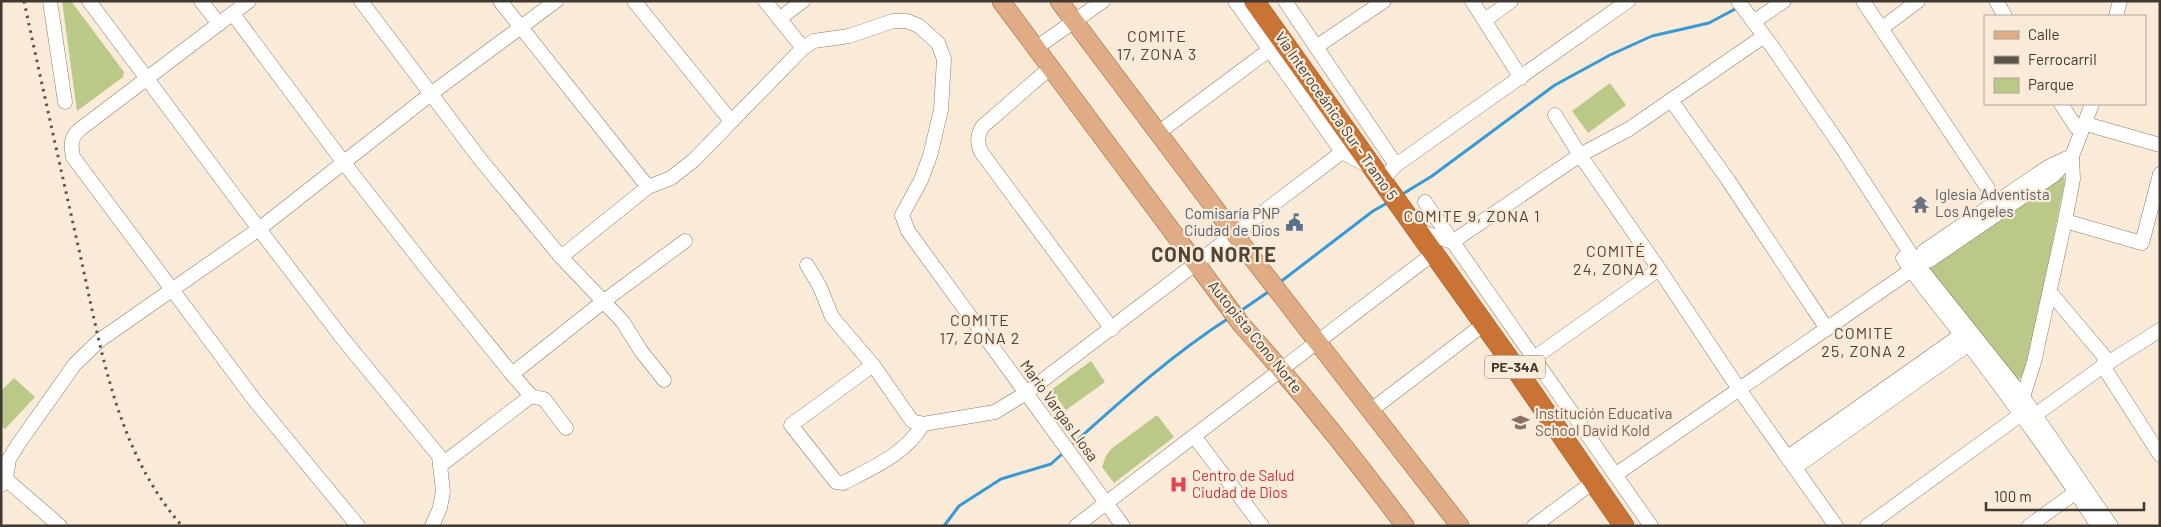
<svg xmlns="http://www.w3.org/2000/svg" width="2161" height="527" font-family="Barlow,sans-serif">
  <rect width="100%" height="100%" fill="#faebd9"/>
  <g fill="#bac987">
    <path d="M62,1H71L124,72L123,77L77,111Z"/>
    <path d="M1610,83L1626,105L1588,133L1572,111Z"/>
    <path d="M2063,176L2065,180L2029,361L2022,377L2017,380L1928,268Z"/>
    <path d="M1091,361L1105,382L1066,410L1051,390Z"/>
    <path d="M14,378L35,397L5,429L1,426V391Z"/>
    <path d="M1157,415L1174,437L1114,483L1102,467L1106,456L1111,449Z"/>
  </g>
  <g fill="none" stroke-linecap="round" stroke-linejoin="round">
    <g stroke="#3899d4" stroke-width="3">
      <path d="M1401,195L1432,176L1555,85L1610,55L1652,36L1709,23L1737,8"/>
      <path d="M1279,283L1373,211L1389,202"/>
      <path d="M1239,312L1271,290"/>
      <path d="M1074,443C1124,398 1173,354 1229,318"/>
      <path d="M944,526L959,506L1001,479L1051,464L1062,454"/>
    </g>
    <defs>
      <g id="minor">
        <path d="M50,1L65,102"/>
        <path d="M89,1L259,229L343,339L439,456L443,491L440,508L432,526"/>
        <path d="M201,1L219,24"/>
        <path d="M249,1L79,130C70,139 71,145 73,157L256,402L358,526"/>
        <path d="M361,1L480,159L561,257L623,322L641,351L664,380"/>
        <path d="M500,1L648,187"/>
        <path d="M634,1L731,121"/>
        <path d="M765,1L803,48"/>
        <path d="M1235,1L1342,152L1370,167"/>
        <path d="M1285,1L1396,165"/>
        <path d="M1472,1L1521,78"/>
        <path d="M1738,1L1771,45L1842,148L1918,265L2023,397L2111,526"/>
        <path d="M1863,1L2003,211"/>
        <path d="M1996,1L2005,16"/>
        <path d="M233,14L344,163L427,269L512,374L531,396L544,399L566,428"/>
        <path d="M2116,16L2120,1"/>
        <path d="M779,19L803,1"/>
        <path d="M1485,20L1511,1"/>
        <path d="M1753,22L1784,1"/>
        <path d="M1882,28L1918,1"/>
        <path d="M1316,47L1384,1"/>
        <path d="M1036,48L1103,1"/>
        <path d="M1051,67L983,126C977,135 977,142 981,152L1112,329"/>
        <path d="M1671,100L1728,180L1827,329"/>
        <path d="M2061,104L2076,127L2086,124L2160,145"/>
        <path d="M1555,115L1580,155L1659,269L1739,389L1836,526"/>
        <path d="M1158,133L1269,50"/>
        <path d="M1382,180L1396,165L1628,1"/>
        <path d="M1425,202L1651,526"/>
        <path d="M2065,221L2142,243L2160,174"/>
        <path d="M1417,230L1452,242L1580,155L1629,129L1757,41"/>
        <path d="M561,257L648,187L671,178L694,160L803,48L814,41L849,36L893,21H907L919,26L938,43L944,59L941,110L930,156L921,180L902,215L908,231L1123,526"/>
        <path d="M1903,258C1923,289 1948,316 1970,346C2014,404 2058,464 2098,526"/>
        <path d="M807,265L820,287L832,317L873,365L912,421L923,424L995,412L1026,393L1342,152"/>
        <path d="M1918,265L1924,251L2048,167L2067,158"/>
        <path d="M2050,292L2103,355L2105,358L2103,366L2160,455"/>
        <path d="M1534,358L1659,269"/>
        <path d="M873,365L791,425L836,482L843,483C872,468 906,454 923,424"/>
        <path d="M512,374L604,301L685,241"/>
        <path d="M2023,397L2034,362L2065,221L2073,179L2072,156L2092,104"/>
        <path d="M1370,411L1484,324"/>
        <path d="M2035,415L2103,366L2160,330"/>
        <path d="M1194,436L1262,526"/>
        <path d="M1788,457L1961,335"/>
        <path d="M441,465L531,396"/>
        <path d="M1796,467L1969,344"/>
        <path d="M1,475L60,526"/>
        <path d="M1615,475L1923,262L1930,260L2054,175L2072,156"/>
        <path d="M1,485L6,479L9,459L19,443L75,364L100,340L259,229L432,93L556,1"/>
        <path d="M1076,526L1434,253"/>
        <path d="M1534,526L1593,482"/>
        <path d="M1867,526L2020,415"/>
        <path d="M2029,526L2076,492"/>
      </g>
      <g id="major">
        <path d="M1001,1L1241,324C1299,389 1353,456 1405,526"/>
        <path d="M1059,1L1250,255L1460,526"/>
      </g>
      <path id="highway" d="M1254,1L1509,359L1624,526"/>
    </defs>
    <use href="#minor" stroke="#897c6b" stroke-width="15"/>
    <use href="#major" stroke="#995f33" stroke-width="19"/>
    <use href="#highway" stroke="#995f33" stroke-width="21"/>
    <use href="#minor" stroke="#fff" stroke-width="14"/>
    <use href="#major" stroke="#dfac85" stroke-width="18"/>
    <use href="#highway" stroke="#c97434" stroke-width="20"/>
    <path stroke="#5b544b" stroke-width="3" stroke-dasharray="2.5 5" stroke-linecap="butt" d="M24,1C41,81 59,161 77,241C100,340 113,447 182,526"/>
  </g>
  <defs>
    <symbol id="temple-bare" viewBox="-9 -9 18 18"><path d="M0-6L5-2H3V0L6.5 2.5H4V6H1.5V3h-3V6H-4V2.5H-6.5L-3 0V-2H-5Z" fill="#6b7280" stroke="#faebd9" stroke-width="2.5" paint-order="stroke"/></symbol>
    <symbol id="civic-bare" viewBox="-9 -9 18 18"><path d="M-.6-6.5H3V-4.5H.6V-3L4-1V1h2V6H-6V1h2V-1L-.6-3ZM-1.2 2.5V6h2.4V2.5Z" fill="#5c6f8a" stroke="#faebd9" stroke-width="2.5" paint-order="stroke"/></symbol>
    <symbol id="school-bare" viewBox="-9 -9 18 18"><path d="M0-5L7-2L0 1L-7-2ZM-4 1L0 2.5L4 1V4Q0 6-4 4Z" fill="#8d6e63" stroke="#faebd9" stroke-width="2.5" paint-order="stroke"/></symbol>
    <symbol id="hospital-bare" viewBox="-9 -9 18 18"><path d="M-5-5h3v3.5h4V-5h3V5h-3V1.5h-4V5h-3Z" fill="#e0444e" stroke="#faebd9" stroke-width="2.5" paint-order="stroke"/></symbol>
  </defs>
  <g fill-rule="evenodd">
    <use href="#temple-bare" x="1908" y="192" width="25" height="25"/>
    <use href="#civic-bare" x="1282" y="210" width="25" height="25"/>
    <use href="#school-bare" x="1508" y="410" width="25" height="25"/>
    <use href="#hospital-bare" x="1166" y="472" width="25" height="25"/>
  </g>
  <g text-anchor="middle" stroke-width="4.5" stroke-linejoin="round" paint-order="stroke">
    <rect fill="#faebd9" stroke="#776e64" stroke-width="1" x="1485" y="355.5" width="60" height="23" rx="4"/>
    <g font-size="14" font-weight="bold" fill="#3f3932">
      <text x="1515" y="372">PE-34A</text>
    </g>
    <g font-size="15" fill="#3f3932" stroke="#faebd9">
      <text transform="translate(1336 116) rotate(55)" y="5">Vía Interoceánica Sur - Tramo 5</text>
      <text transform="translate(1255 337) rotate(51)" y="5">Autopista Cono Norte</text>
      <text transform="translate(1059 411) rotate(54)" y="5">Mario Vargas Llosa</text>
    </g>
    <g font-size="15" fill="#5b616d" stroke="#faebd9" text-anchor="start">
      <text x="1935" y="200">Iglesia Adventista<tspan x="1935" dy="17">Los Angeles</tspan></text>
    </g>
    <g font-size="15" fill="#4e5e75" stroke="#faebd9" text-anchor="end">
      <text x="1280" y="219">Comisaría PNP<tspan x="1280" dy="17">Ciudad de Dios</tspan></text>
    </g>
    <g font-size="15" fill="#785e54" stroke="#faebd9" text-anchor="start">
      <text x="1535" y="419">Institución Educativa<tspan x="1535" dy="17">School David Kold</tspan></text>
    </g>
    <g font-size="15" fill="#be3a42" stroke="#faebd9" text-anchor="start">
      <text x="1192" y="481">Centro de Salud<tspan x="1192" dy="17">Ciudad de Dios</tspan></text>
    </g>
    <g font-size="16" letter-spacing="1" fill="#504434" stroke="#faebd9">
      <text x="1157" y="42">COMITE<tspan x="1157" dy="18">17, ZONA 3</tspan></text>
      <text x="1472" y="222">COMITE 9, ZONA 1</text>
      <text x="1616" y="257">COMITÉ<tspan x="1616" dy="18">24, ZONA 2</tspan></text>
      <text x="980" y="326">COMITE<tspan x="980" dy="18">17, ZONA 2</tspan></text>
      <text x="1864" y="339">COMITE<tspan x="1864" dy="18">25, ZONA 2</tspan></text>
    </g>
    <g font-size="20" font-weight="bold" letter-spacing="1" fill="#504434" stroke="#faebd9">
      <text x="1214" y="262">CONO NORTE</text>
    </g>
  </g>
  <rect width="2161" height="527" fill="none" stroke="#3f3932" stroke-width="5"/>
  <rect x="1984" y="15" width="162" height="90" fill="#faebd9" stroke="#afa496"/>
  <rect x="1994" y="31" width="25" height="8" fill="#dfac85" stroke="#afa496"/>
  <text x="2028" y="40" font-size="15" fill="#3f3932">Calle</text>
  <rect x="1994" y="56" width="25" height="8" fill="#5b544b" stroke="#afa496"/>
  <text x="2028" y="65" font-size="15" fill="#3f3932">Ferrocarril</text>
  <rect x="1994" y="78" width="25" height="15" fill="#bac987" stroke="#afa496"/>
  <text x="2028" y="90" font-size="15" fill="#3f3932">Parque</text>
  <path d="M1986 502v8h158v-8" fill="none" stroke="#3f3932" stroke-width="2.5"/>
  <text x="1994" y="502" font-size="15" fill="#3f3932" stroke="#faebd9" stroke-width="4" paint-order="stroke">100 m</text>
</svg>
